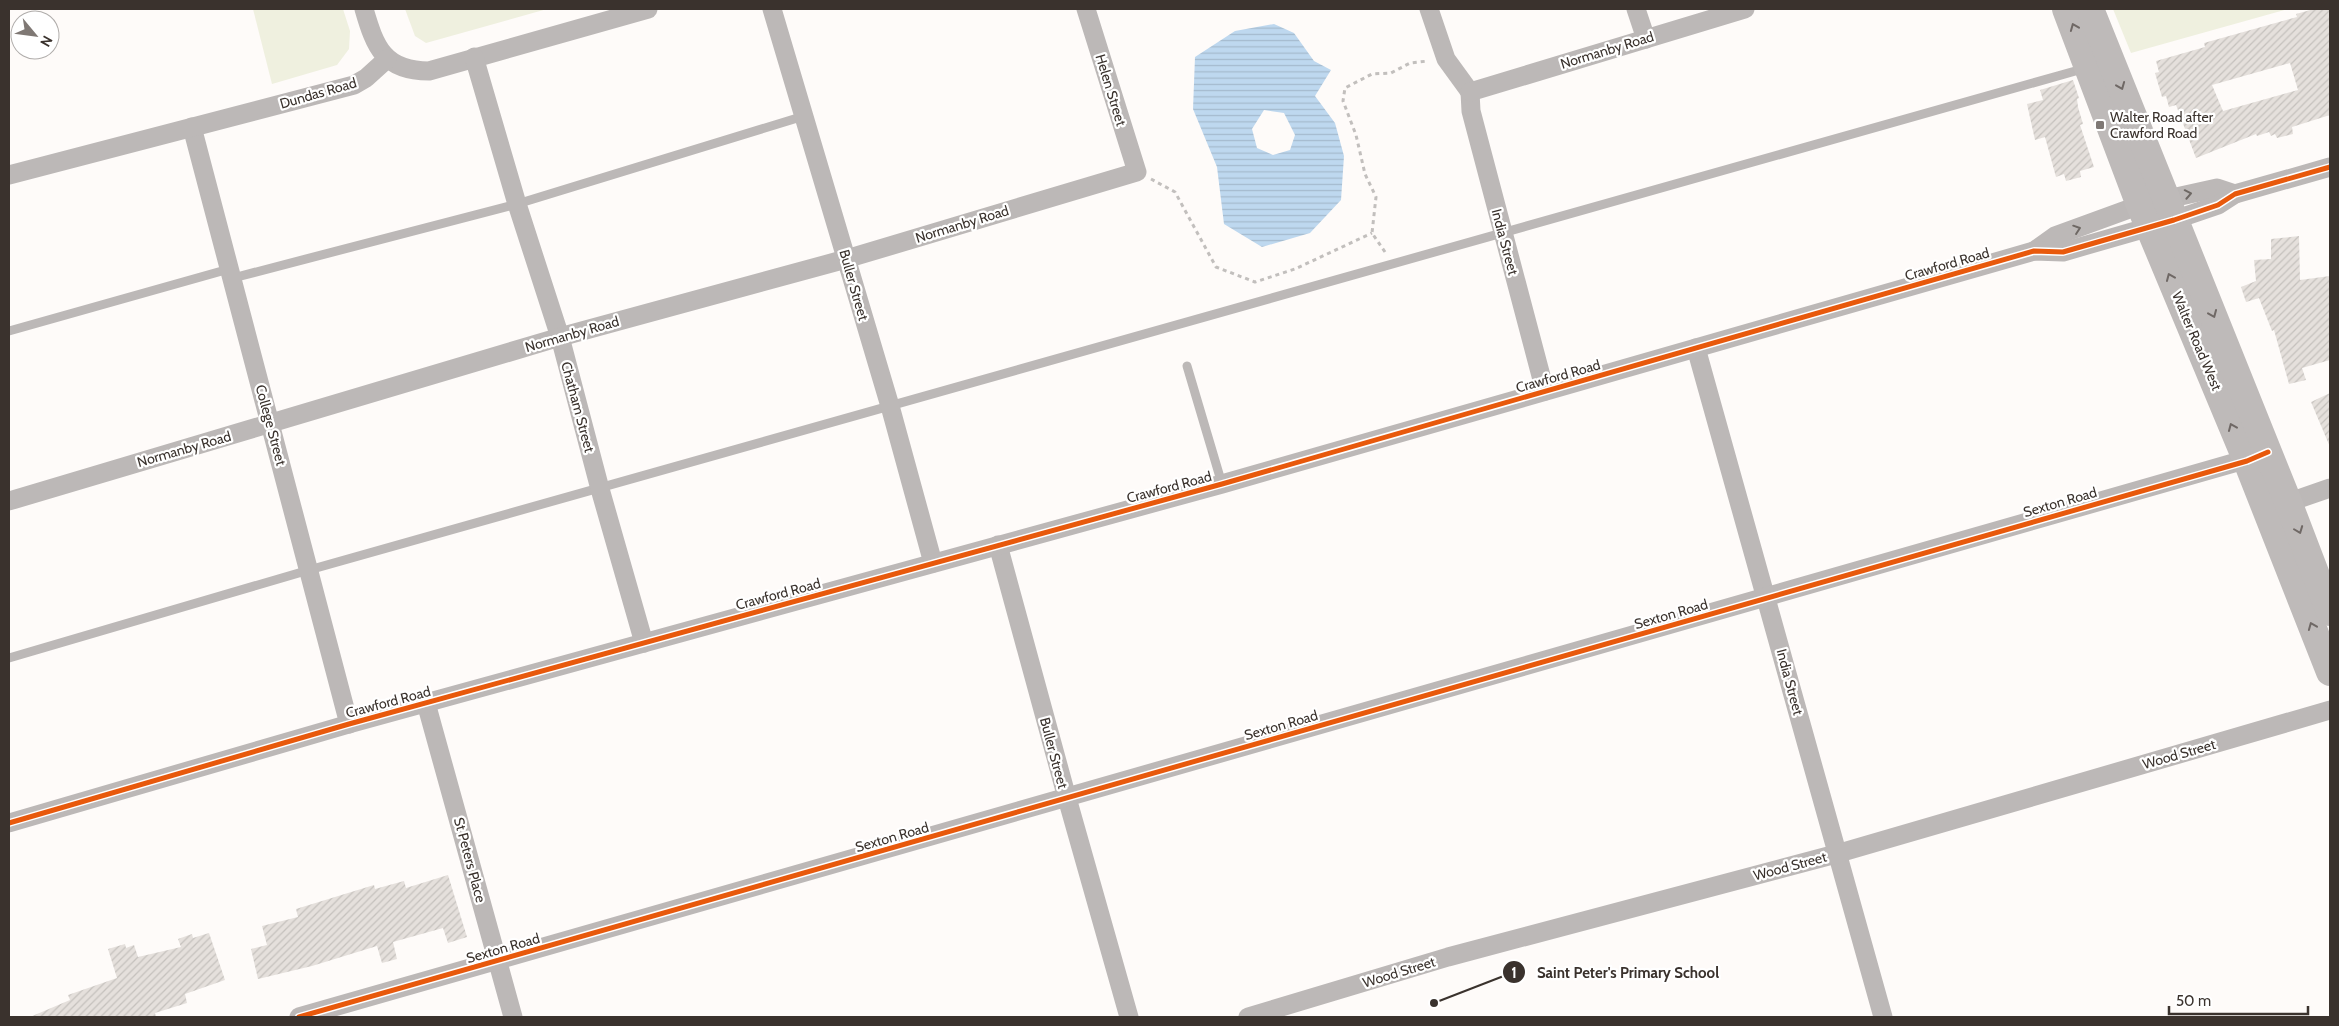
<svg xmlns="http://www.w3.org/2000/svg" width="2339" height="1026" font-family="Cabin,sans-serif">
  <defs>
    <pattern id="water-rules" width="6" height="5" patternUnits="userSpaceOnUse" patternTransform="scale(1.25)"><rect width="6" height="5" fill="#bed8ef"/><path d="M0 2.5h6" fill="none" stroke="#a4bacd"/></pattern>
    <pattern id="building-hatch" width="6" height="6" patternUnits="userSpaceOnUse" patternTransform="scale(1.25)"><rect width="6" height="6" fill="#e5e0dc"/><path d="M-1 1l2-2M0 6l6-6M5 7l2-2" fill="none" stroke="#c5c1bd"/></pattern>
  </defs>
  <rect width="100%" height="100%" fill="#fefbf9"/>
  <g fill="#eff0df">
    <path d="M253,9H343L350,31L349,49L337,65L272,84Z"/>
    <path d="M405,9H547L426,43L415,36Z"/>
    <path d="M2113,9H2288L2131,53Z"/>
  </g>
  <path fill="url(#water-rules)" fill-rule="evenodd" d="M1274,24L1294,33L1314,61L1331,70L1315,96L1335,123L1344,156L1341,200L1310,233L1262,247L1224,224L1217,167L1193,109L1195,57L1235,31ZM1264,110L1284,113L1295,135L1290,150L1273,155L1257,148L1252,129Z"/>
  <g fill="url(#building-hatch)" fill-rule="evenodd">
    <path d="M2314,9H2330V115L2292,127L2293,134L2277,138L2275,134L2271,136L2269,132L2257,136L2256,134L2196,158L2176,105L2169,107L2166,96L2162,97L2155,73L2159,72L2156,61L2205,47L2204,43L2297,17L2296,14ZM2290,63L2298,90L2223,111L2212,85Z"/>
    <path d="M2073,80L2079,98L2077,99L2078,107L2083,124L2080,125L2094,167L2080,171L2081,177L2066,181L2064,174L2056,177L2045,137L2035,140L2027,104L2043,100L2040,90Z"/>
    <path d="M2299,236L2300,280L2330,276V360L2302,368L2306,380L2289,384L2274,330L2272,331L2259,298L2246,302L2241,287L2256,281L2254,260L2271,259V239Z"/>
    <path d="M2330,393V447L2311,402Z"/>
    <path d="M448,875L467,937L448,943L443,928L393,942L397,959L382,963L377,946L312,966L258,979L251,949L267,945L262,926L298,917L296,909L374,885L375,889L404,881L406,888Z"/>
    <path d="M209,933L225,980L185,994L187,1003L155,1013L156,1017H30L70,1000L68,995L117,978L108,949L125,944L126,948L134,945L138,957L181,947L178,939L192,934L193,938Z"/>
  </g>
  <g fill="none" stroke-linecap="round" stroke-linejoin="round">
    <g stroke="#c2bfbd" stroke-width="3" stroke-dasharray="4 4" stroke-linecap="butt">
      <path d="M1151,179L1175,192L1216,267L1255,282L1295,269L1372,233"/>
      <path d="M1385,252L1372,233L1376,197L1365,174L1356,135L1343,101L1345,88L1372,74L1391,73L1410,63L1428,61"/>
    </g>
    <g stroke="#bcb8b7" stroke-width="9">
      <path d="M233,278L517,204L804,116"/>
      <path d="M9,331L229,269"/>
      <path d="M1187,366L1222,484"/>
      <path d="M9,658L309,570L2086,68"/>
    </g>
    <g stroke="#bcb8b7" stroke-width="19">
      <path d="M364,9C375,47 384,71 429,71L648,9"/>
      <path d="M772,9L890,406L933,563"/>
      <path d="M1429,9L1446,59L1470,92"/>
      <path d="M1636,9L1646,39"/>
      <path d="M474,57L517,204L560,337L600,489L644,643"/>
      <path d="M1470,92L1471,111L1545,391"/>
      <path d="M1470,92L1745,9"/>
      <path d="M192,127L349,724"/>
      <path d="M9,175L354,85L366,78L387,59"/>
      <path d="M2034,251L2055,236L2140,205L2217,188L2235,194"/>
      <path d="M1696,348C1760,571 1819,795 1883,1017"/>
      <path d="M9,501L560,337L846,259L1137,172L1086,9"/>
      <path d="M2278,506L2330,488"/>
      <path d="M998,545L1067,798L1129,1017"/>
      <path d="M426,703L513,1017"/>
      <path d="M9,823L349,724L1222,484L2034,251L2063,252L2174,220L2218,205L2235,194L2330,167"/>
      <path d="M299,1017L2258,456"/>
      <path d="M1248,1017L1448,957L1836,854L2330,710"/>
    </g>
    <g stroke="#bebab9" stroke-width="28">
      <path d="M2066,9L2140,205L2247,461L2330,672"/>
      <path d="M2090,9L2288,502L2330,612"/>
    </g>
    <defs>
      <g id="cycleway">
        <path d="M9,823L349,724L1222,484L2034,251L2063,252L2174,220L2218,205L2235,194L2330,167"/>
        <path d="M299,1017L2247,461L2268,452"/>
      </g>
    </defs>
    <use href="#cycleway" stroke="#fff" stroke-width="8"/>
    <use href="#cycleway" stroke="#e8590c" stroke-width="5"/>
  </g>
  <defs><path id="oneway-chevron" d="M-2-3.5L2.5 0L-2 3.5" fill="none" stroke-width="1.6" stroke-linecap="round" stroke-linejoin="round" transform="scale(1.25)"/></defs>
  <g stroke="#6f6865">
    <use href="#oneway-chevron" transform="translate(2074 27) rotate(-112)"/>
    <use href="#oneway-chevron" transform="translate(2121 86) rotate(68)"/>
    <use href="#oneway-chevron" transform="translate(2170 277) rotate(-113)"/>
    <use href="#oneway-chevron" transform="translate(2213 314) rotate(67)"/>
    <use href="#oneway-chevron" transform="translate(2232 427) rotate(-113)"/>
    <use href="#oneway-chevron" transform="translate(2299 530) rotate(69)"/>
    <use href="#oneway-chevron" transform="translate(2312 626) rotate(-112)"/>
  </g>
  <g stroke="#6e6864">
    <use href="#oneway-chevron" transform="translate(2188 194) rotate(-11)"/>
    <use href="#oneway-chevron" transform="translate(2077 229) rotate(-19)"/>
  </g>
  <rect fill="#7f7874" stroke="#fff" stroke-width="2" x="2095" y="120" width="10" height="10" rx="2.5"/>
  <g text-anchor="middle" stroke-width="4.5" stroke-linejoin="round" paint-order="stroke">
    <g font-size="14" fill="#3a322d" stroke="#fff">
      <text transform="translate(1607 50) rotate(-17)" y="5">Normanby Road</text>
      <text transform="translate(1111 90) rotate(73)" y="5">Helen Street</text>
      <text transform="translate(318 93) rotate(-16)" y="5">Dundas Road</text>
      <text transform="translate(962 224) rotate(-17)" y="5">Normanby Road</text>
      <text transform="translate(1505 242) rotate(75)" y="5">India Street</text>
      <text transform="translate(1947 264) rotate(-16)" y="5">Crawford Road</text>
      <text transform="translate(854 285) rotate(74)" y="5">Buller Street</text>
      <text transform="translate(572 334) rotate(-16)" y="5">Normanby Road</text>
      <text transform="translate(2197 341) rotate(67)" y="5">Walter Road West</text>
      <text transform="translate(1558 376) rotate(-16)" y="5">Crawford Road</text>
      <text transform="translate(578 407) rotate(75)" y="5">Chatham Street</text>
      <text transform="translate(271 425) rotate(75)" y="5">College Street</text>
      <text transform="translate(184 449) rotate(-16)" y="5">Normanby Road</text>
      <text transform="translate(1169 487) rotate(-15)" y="5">Crawford Road</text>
      <text transform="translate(2060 502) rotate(-16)" y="5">Sexton Road</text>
      <text transform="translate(778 594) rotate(-15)" y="5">Crawford Road</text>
      <text transform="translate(1671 614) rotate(-16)" y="5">Sexton Road</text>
      <text transform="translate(1790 682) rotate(75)" y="5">India Street</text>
      <text transform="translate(388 702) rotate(-15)" y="5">Crawford Road</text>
      <text transform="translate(1281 725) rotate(-16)" y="5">Sexton Road</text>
      <text transform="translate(1054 753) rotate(75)" y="5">Buller Street</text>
      <text transform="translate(2179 754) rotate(-16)" y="5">Wood Street</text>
      <text transform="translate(892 837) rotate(-16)" y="5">Sexton Road</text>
      <text transform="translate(470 860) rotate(75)" y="5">St Peters Place</text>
      <text transform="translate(1790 866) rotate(-15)" y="5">Wood Street</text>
      <text transform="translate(503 948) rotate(-16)" y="5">Sexton Road</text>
      <text transform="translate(1399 972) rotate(-17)" y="5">Wood Street</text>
    </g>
    <g font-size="14" fill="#3a322d" stroke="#fff" text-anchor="start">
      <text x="2110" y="122">Walter Road after<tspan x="2110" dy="16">Crawford Road</tspan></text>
    </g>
  </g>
  <path fill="none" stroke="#3a322d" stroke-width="2" d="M1434 1003L1514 972"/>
  <g fill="#3a322d" stroke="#fff" stroke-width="2">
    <circle cx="1434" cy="1003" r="5"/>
    <circle cx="1514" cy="972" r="12"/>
  </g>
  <g font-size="15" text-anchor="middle" font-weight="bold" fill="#fff">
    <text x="1514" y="978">1</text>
  </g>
  <g font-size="15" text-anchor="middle" font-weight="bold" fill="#3a322d" stroke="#fff" stroke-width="4.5" stroke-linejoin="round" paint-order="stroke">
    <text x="1628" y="978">Saint Peter's Primary School</text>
  </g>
  <rect width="2339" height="1026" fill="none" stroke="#3a322d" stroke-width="20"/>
  <g transform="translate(35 35) rotate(119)"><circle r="24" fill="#ffffff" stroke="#b0adab"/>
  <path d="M0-4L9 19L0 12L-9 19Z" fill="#7f7874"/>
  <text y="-8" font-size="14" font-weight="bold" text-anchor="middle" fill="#3a322d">N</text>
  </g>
  <path d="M2169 1006v8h139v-8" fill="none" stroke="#3a322d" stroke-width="2.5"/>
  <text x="2176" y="1006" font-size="15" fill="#3a322d" stroke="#ffffff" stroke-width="4" paint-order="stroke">50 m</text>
</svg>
